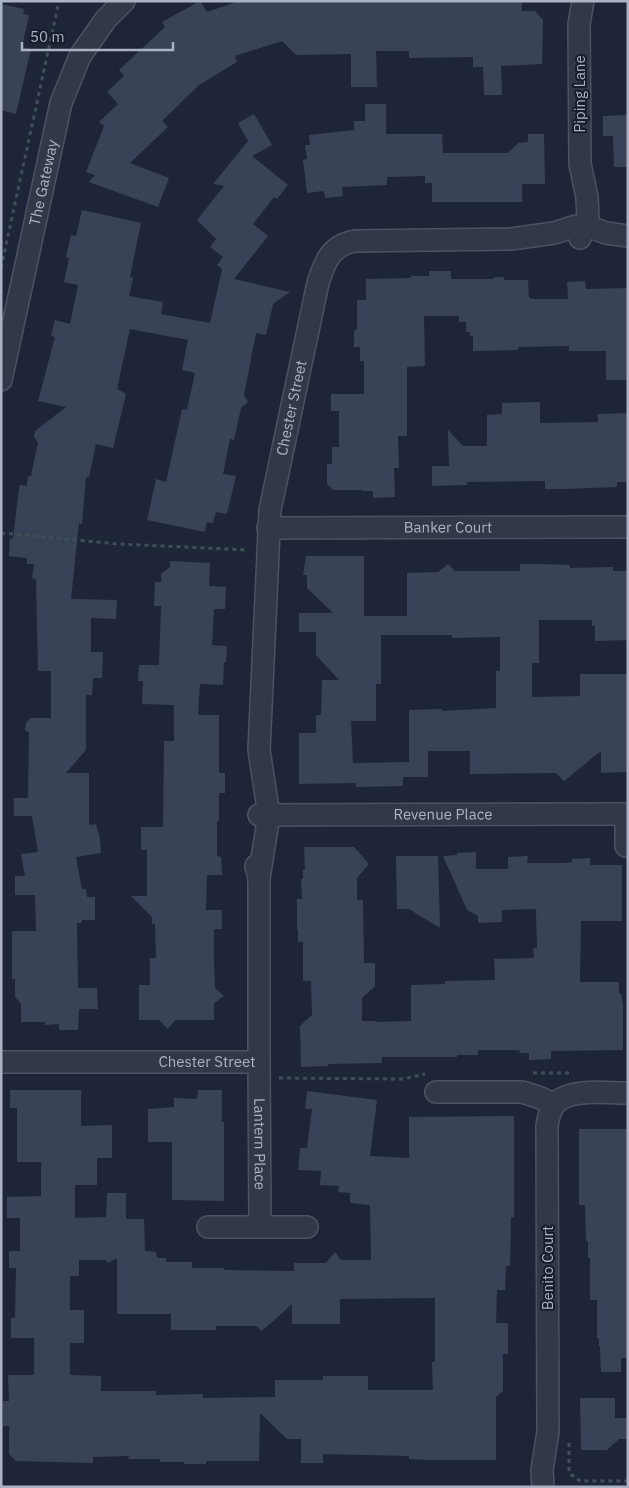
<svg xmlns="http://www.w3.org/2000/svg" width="629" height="1488" font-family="'IBM Plex Sans',sans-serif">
  <rect width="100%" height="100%" fill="#1e2538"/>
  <g fill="#394358" fill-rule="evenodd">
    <path d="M200,1L207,12L239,1H522V11H535L543,20L542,64L501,66L502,95H484L483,67H473V57L409,58V51H376L377,87H351V54L296,55L282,41L235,56L237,62L199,85L162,121L168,127L130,163L169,178L158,207L89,182L95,175L86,172L104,126L99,122L118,104L107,92L124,76L119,70L165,27L162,22Z"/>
    <path d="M1,4L24,9L23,14L29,15L22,47L31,49L16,114L1,110Z"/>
    <path d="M365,104H386V134H442L443,153H508L518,143L528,142V134H544L545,184H522V202H432V183H425V176L387,177V185L342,187L343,196L325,198L324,191L307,193L303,160L307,159L305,145H310L309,135L354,130V121H365Z"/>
    <path d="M254,114L272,145L252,156L288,185L277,199L274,197L253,224L268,236L234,279L290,292L273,304L266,335L256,333L244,395L248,402L241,408L234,440L230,439L223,474L236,476L227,514L216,512L213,523L207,522L205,532L147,520L156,479L166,482L182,409L187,410L195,373L182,370L188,340L130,329L117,389L126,394L113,448L96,444L89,477H86L82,524L79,523L71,599L117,600L116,619L91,618V652H103L102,678H93L92,695H86V750L66,773H89V825L96,824L100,839L101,853L76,857L82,889H86L87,897H95V920H82V923H77L78,988H97L98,1009H79L78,1030H59V1024L45,1025V1022H21V1004L15,997V979H12V931H36L35,895H15V876H25L21,854L38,852L32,816H14V798H28L29,733L25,730L26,723L30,718H51V671H38L36,579L32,578L34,564H27V558L9,556L10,538L13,539L19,488L20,485L27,486L28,476H31L38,443L34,437L35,431L66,407L38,401L55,337L51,336L55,320L70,324L78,285L64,282L69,258L66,257L71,235L76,236L82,210L141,223L130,277L133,278L129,296L163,302L161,314L210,323L222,269L217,265L223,257L210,247L216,239L197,220L224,186L213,184L248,141L238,123Z"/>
    <path d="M628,115V167H614L613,136H603V116Z"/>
    <path d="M429,271H451V279H493L495,277H503L505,280H528L529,298L535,299H568L567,282L585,281L586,289L628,288V380H606V351H569V346L518,347V350L473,351V336H470V332H466V322H459V316H424L425,366L407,367V436H398L399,468H394L395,497L373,498V491H362V490H333L327,484V464H332V447H339V411H331V394H364V361H360V347H354V330H357V300H366V279L411,278V276H429Z"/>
    <path d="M540,402V423L598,422V414L628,413V482H617V487L564,489H545V481L467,482V485L432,486V466H449L448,430L463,446H487V415L502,414V403Z"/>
    <path d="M306,556H364V616H407V573L438,572L448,564L455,571H520V564H538L570,565V568L613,567V571H628V640L595,641V626H592V620H539V663H532V697L580,696V674H628V772L601,773V751L564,781L556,773L470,774V751H428V777H403V786L356,787V783L299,784V733H316V715H321L322,680H339L316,655V632H299V613H333L307,588V575H303ZM381,635H452V638L500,637V671H496V708L442,711V709L409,710V762L353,763L351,721H376V684H381Z"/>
    <path d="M170,561L210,563L209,586L226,587L225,609H214L212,645L227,646L226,662H224L223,685L200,684L198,715H219V773H225V793H219V821H217V856L221,857L222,875H207L206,910H222V929H214V964L215,988L224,996L214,1003V1020H175L168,1029L159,1020H139V985H150V958H156L155,924H152V917L131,896H147V850H141V827H163L164,741H174V705L142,704L143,681H138L139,665H159L161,606H154L155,582H161V574L170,567Z"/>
    <path d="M304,847H354L369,864L357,878V900H363L364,963H375V986L362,998V1021H375L376,1022L411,1021V985L445,984V981L495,980L494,959L534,958L533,948H537L536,909L502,910V922L478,923V916L467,910L443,856L457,855V853L476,852V869H508V857L528,856L527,863H566L572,862V859L590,858V865H622V921H581L580,982H619V994L621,993L623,1005V1050L551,1051V1059L529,1060V1053H520L519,1050H478V1055H457V1057H382V1063L328,1064V1066L301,1067L300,1026L312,1015L311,981H303V942H298V930L297,929V899H302L301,879H303V870H305Z"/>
    <path d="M396,856H438L440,928L409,909H397Z"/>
    <path d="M10,1090H81V1126L112,1125V1158H97V1185H75V1218L106,1217L107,1193H126V1219H144L145,1251L156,1252L157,1258H166V1262H192V1268H224V1270L294,1271V1263H326L335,1252L341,1260H371L370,1205L350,1203V1193L338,1192L339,1186L320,1185L321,1171L298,1170L300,1148H307L312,1109H305L307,1091L377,1100L370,1156L409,1158V1117L514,1116V1217H511L510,1266H506L505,1290H497L496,1323H508V1354H503V1391L496,1397V1460H430L409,1459V1456L323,1454V1463H301V1439H287L260,1413L259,1461H206V1464H184V1462H160V1459H128L129,1456L93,1457V1463L16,1461L9,1454V1426H3V1401H9L8,1375H34V1338H11V1318H15L16,1268H9V1251H20V1218H7V1197L41,1196V1162H17V1108H10ZM117,1258V1314H171V1330H216V1326H256L262,1331L292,1304V1324H340V1299L435,1298V1362H432L433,1390H368V1376H323V1380H275V1397L203,1398V1394L156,1395V1391H101V1376L70,1375V1343H84V1310H70V1276H79V1260H106L108,1263Z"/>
    <path d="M198,1090H222V1122H224V1201L172,1200V1142H148V1109L174,1107V1098L197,1099Z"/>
    <path d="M579,1129H628V1358H621V1372H601L600,1346H599V1338H597V1300H590V1258H588V1241H586L585,1205H579Z"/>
    <path d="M580,1398H615V1418H628V1439H619L607,1450H581Z"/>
  </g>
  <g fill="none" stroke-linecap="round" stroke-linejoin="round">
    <defs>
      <g id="street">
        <path d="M580,238L588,219L587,197L580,164L579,24L583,1"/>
        <path id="s1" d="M1,380L61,103L80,56L106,19L124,1"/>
        <path id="s2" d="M268,528L628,527"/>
        <path d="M626,814V846"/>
        <path id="s3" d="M259,815L628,814"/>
        <path id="s4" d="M259,878L269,815L259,750L270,510L318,283C325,261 331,245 355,241L511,239L554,233L576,226L592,228L606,233L628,236"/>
        <path id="s5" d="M1,1062H259V878L256,866"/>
        <path id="s6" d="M259,1062L260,1227"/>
        <path d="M436,1092H522L541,1098L554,1105"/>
        <path d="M208,1227H307"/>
        <path d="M543,1487L542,1470L548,1432L547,1126C548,1119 550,1110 555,1104C568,1088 608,1093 628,1093"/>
      </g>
    </defs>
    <use href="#street" stroke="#4c5263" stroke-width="24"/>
    <g stroke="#3d5056" stroke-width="3" stroke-dasharray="4 4" stroke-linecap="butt">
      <path d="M1,268L59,1"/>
      <path d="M1,533L119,544L248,550"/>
      <path d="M533,1073H570"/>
      <path d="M279,1078L403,1079L425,1074"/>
      <path d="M569,1443V1473L580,1481H628"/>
    </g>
    <use href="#street" stroke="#313848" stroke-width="21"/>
  </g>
  <g text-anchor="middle" stroke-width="4" stroke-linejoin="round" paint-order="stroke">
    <g font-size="15" fill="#abb2c5" stroke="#171d2c">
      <text transform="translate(580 94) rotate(-90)" y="5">Piping Lane</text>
      <text dy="5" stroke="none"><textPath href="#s1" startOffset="202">The Gateway</textPath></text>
      <text dy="5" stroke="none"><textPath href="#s4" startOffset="474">Chester Street</textPath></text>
      <text dy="5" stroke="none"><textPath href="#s2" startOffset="180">Banker Court</textPath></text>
      <text dy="5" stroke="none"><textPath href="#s3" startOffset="184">Revenue Place</textPath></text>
      <text dy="5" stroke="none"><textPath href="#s5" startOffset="206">Chester Street</textPath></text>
      <text dy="5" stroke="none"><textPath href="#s6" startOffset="82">Lantern Place</textPath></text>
      <text transform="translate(548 1268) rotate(-90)" y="5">Benito Court</text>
    </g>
  </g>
  <rect width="629" height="1488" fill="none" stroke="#abb2c5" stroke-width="5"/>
  <path d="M22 42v8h151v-8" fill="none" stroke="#abb2c5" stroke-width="2.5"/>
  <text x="30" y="42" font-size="15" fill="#abb2c5" stroke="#171d2c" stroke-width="4" paint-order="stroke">50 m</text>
</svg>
